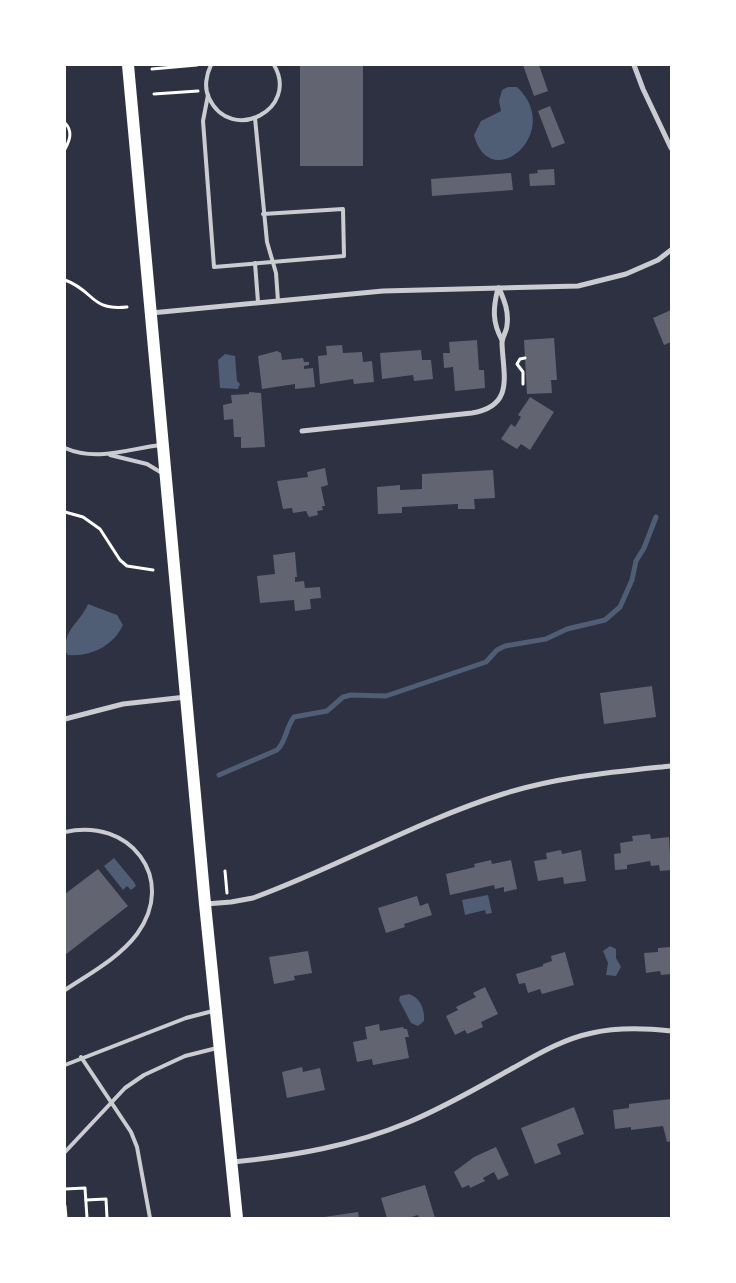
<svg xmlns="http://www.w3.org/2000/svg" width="736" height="1283" font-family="Commissioner,sans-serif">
  <rect width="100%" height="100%" fill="#2d3142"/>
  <g fill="#4f5d75">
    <path d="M508,87H517C565,132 490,196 474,135L481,121L501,111L499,101L502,90Z"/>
    <path d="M225,354L235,356L237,381L240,384L238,389L220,388L218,360Z"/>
    <path d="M88,604L117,615L123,625C113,646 91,657 68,655L65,651C65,627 80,623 88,604Z"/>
    <path d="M114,858L134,882L136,886L131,890L127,886L123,890L104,866Z"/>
    <path d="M488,895L492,913L486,914L485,910L465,915L462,900Z"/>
    <path d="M610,946L616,949V958L621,967L616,976L606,975L608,963L603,951Z"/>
    <path d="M409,994C420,997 425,1010 424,1021L418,1026L411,1023L399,1000L400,996Z"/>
  </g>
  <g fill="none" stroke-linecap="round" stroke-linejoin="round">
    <path stroke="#4f5d75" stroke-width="5" d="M219,775L277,750C286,742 286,727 294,717L327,711L343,697L351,695L386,696L486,662L497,650L505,646L546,639L567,629L605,620L620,607L632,580L636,561L644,548L656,517"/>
  </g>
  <g fill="#626471">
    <rect x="300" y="65" width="63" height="101"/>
    <path d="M523,65H539L548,91L534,96Z"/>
    <path d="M550,106L565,143L552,148L538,111Z"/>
    <path d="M554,169L555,185L530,186L529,174L538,173L537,170Z"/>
    <path d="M511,173L513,190L432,196L431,179Z"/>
    <path d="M671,310V342L664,345L653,318Z"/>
    <path d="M554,338L557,380H551L552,393L527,394L524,340Z"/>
    <path d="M477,340L479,370H484L485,388L455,391L453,367L444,368L443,353H450L449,342Z"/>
    <path d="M342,345L343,353L362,352L363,362L372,361L374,382L354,384L353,379L320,384L318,356L327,355L326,346Z"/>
    <path d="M421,350L422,360H431L433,379L414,381L413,375L382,379L380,353Z"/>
    <path d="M277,351L281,353L282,360L303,358L304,362H309V365L304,366V369L313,368L315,387L295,389V384L262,389L258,356Z"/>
    <path d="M249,392L261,393L265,447L241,448V437H234L233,419L224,420L223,405L232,403L231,395L249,394Z"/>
    <path d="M530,397L554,412L530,450L521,444L517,449L501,439L511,424L515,427L521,417L518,415Z"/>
    <path d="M325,468L328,485L321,487L325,506H322L323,510L317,511L318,515L309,517L306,511L293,513L292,508L283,509L277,481L308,477L307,472Z"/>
    <path d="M493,470L495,498L474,499L475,509H458V504L402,507V513L378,514L377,487L400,485V490L422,489V474Z"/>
    <path d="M295,552L297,577H295V582L304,581L305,588L320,587L321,598L310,599L311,609L295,611L294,600L260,603L257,576L275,574L273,555Z"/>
    <path d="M652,686L656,717L604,724L600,693Z"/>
    <path d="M650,834L651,839L669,837L671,870L660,871L659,865L651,866L650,861L627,865V869L615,870L614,854L621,853L620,843L633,841L632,836Z"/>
    <path d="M561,850L562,854L581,850L586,881L564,884L563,877L538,881L534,861L547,859L546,853Z"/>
    <path d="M491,860L492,864L511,860L517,889L504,892V887L495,889L494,885L450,895L446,874L475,867L474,864Z"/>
    <path d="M98,869L128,906L65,955V894Z"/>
    <path d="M417,896L420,906L428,903L432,915L404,924L405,927L386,933L378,908Z"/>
    <path d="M671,947V974L661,975L660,971L646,973L644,953L658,952V948Z"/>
    <path d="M308,951L312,973L294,976L295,980L274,984L269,957Z"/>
    <path d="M565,952L574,985L542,994L540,989L528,993L525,983L519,984L516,974L543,966V964L552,961L551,956Z"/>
    <path d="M485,987L498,1014L481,1022L483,1027L467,1034L465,1030L455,1035L446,1016L458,1010L456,1007L476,997L473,993Z"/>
    <path d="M379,1024L380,1031L403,1027L404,1029H407L409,1037H405L409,1058L373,1065L372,1059L357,1062L353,1042L367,1039L365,1027Z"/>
    <path d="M302,1067L303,1072L320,1068L325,1090L287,1098L282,1072Z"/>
    <path d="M671,1099V1141L667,1142L663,1126L631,1130V1127L615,1129L613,1110L629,1108V1104Z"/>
    <path d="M574,1107L584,1134L557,1144L561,1154L535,1164L521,1128Z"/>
    <path d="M496,1147L509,1175L498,1180L494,1172L483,1178L485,1181L470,1188L469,1185L462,1188L454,1172L474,1157Z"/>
    <path d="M425,1185L435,1218H419L418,1215L408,1218H387L381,1198Z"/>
    <path d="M358,1212L359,1218H324V1217Z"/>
  </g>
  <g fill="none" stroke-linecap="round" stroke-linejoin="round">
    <g stroke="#fff" stroke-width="3">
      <path d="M152,69L197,65"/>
      <path d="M154,94L198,91"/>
      <path d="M65,123C73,131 70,140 65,149"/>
      <path d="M65,280C95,291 90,311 127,307"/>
      <path d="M523,384V372L517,364L520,359L525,358"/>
      <path d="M65,512L83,517L100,529L120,560L127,566L153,570"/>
      <path d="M225,871L227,893"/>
      <path d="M65,1189L85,1188L87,1218"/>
      <path d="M86,1200L106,1199L107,1218"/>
      <path d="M65,1206L66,1218"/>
    </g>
    <g stroke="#caccd0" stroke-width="4">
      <path d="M211,65C206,75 204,88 209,98C231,145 300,109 274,65"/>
      <path d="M208,95L203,121L214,267L344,256L343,209L263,214"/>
      <path d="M255,118L267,242L276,273L278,301"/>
      <path d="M255,263L258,302"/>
      <path d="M65,448C96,462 128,449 160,445"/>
      <path d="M110,455L147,464L162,473"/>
      <path d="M65,832C129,817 178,878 137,934C119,958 89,974 65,990"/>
      <path d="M81,1057L131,1132L137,1147L150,1218"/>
      <path d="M65,1065L186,1018L213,1011"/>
      <path d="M65,1152L125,1088L144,1075L185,1056L217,1048"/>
    </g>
    <g stroke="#caccd0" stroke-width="5">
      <path d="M634,65L643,89L671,148"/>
      <path d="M498,288C493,308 492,322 502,340"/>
      <path d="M151,313L383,291L578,286L626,274L658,260L671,250"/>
      <path d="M302,431L472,413C515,406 503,375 502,343C502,337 507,331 507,325C509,311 504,300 499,288"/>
      <path d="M65,719L123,704L186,697"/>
      <path d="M206,904L231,902L253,898C338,867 417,821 503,794C557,777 614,772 671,766"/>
      <path d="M233,1162C293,1156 352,1146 409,1122C445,1107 479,1087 513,1068C538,1054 563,1039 592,1033C618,1027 644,1028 671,1031"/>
    </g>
    <path stroke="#fff" stroke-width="12" d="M128,65L205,904L237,1218"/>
  </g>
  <rect width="736" height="1283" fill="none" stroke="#ffffff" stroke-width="132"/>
</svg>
